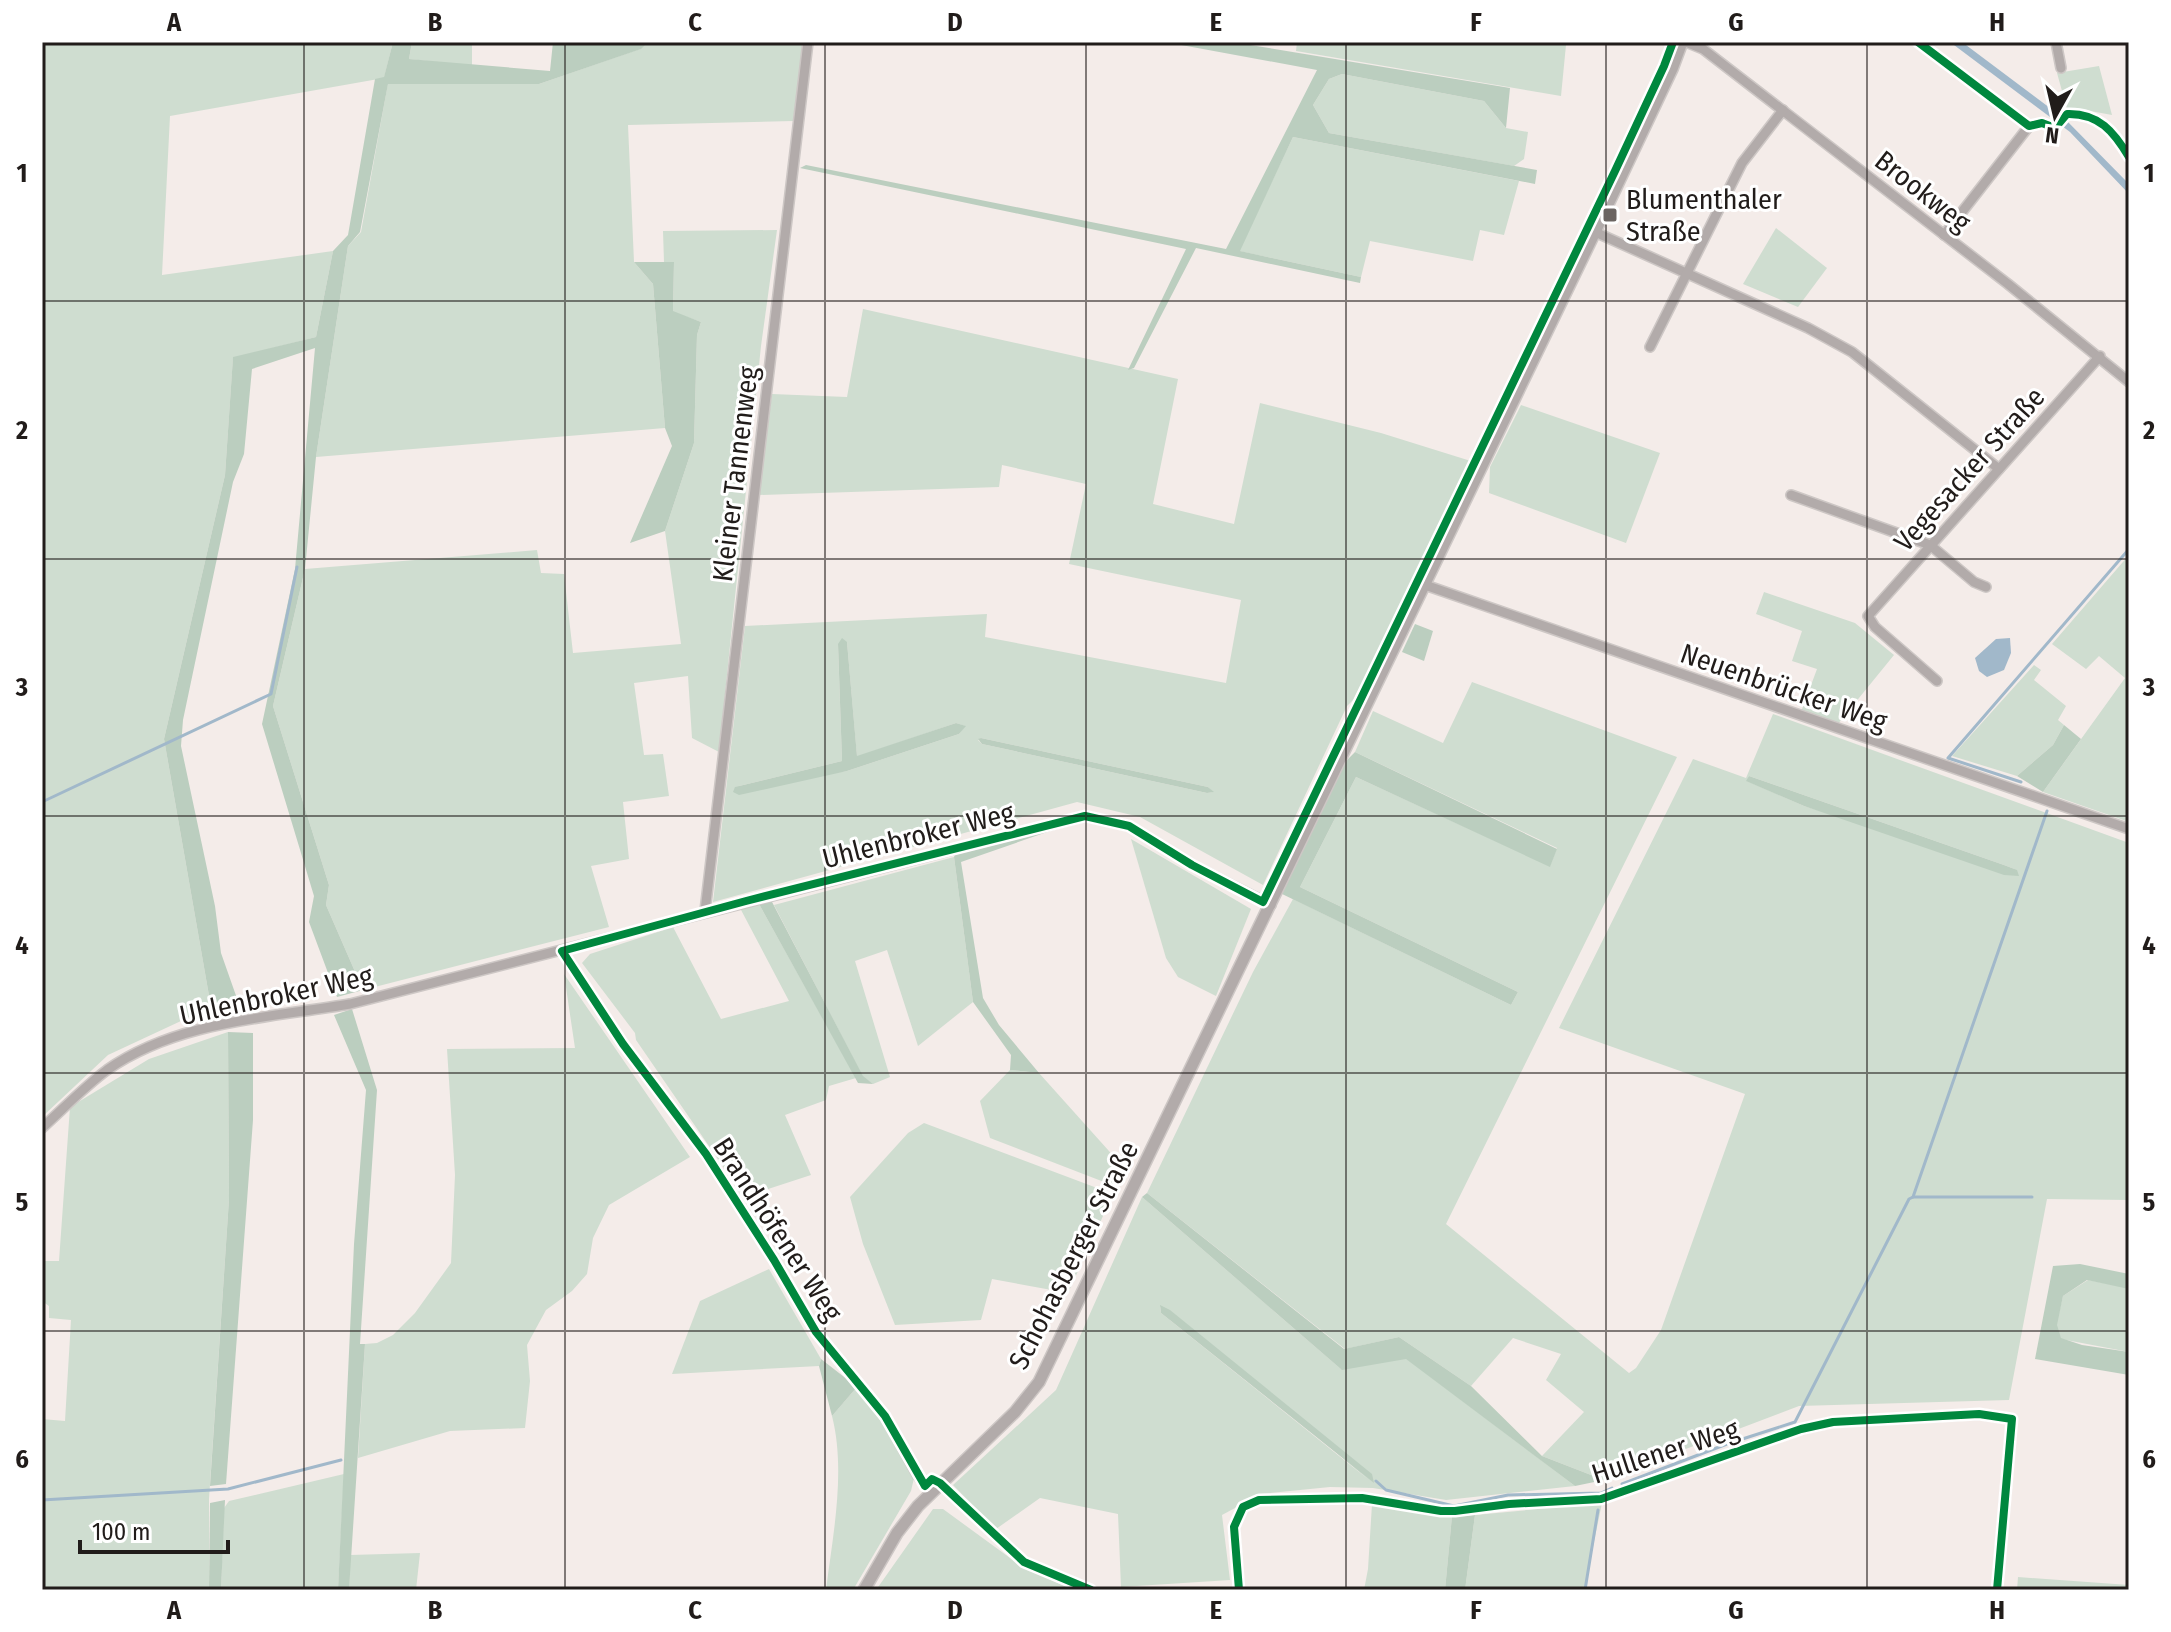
<svg xmlns="http://www.w3.org/2000/svg" width="2171" height="1632" font-family="'Fira Sans Condensed',sans-serif">
  <rect width="100%" height="100%" fill="#f4ece9"/>
  <g fill="#cfddd0" fill-rule="evenodd">
    <path d="M42,42H393L384,78L170,116L162,275L333,251L316,337L233,358L225,475L164,739L211,1007L108,1055L42,1117Z"/>
    <path d="M412,42H472V66L409,59Z"/>
    <path d="M648,42H803L793,121L628,125L634,262L653,284L665,428L316,457L348,246L361,232L388,83L539,84L640,49Z"/>
    <path d="M1297,42H1545L1566,45L1561,96L1296,51Z"/>
    <path d="M2099,66L2112,115L2074,108L2067,109L2057,73Z"/>
    <path d="M1342,74L1484,101L1506,128L1528,132L1524,159L1514,166L1329,133L1313,105L1329,79Z"/>
    <path d="M1293,137L1519,181L1504,235L1480,230L1473,261L1370,241L1361,277L1239,251Z"/>
    <path d="M1776,228L1827,268L1798,307L1743,284Z"/>
    <path d="M777,230L761,346L719,752L692,738L688,676L634,683L644,755L663,754L669,796L623,802L629,859L591,866L609,927L363,990L326,905L329,885L273,706L305,569L537,550L541,573L564,574L573,653L681,644L665,531L694,443L697,335L701,322L673,312L674,262H664L663,231Z"/>
    <path d="M863,309L1178,379L1153,504L1234,524L1260,403L1381,433L1474,462L1354,699L1347,706L1263,885L1140,817L1077,802L713,902L745,626L987,614L985,637L1226,683L1241,600L1069,564L1086,484L1002,465L999,487L759,495L772,394L847,397ZM847,642L857,757L956,723L965,726L959,734L847,771L735,787L842,761L838,645ZM981,738L1208,787L1213,792L1207,793L982,744L978,740Z"/>
    <path d="M1521,405L1660,453L1626,543L1489,493L1490,467Z"/>
    <path d="M2129,555V822L2043,792L2125,678L2099,656L2086,669L2052,644Z"/>
    <path d="M1764,592L1855,623L1894,655L1837,725L1801,712L1817,669L1792,661L1802,631L1756,614Z"/>
    <path d="M2034,665L2041,670L2034,680L2066,706L2058,720L2064,725L2053,745L2017,776L1952,756Z"/>
    <path d="M1472,682L1677,757L1446,1224L1629,1373L1636,1368L1661,1330L1745,1094L1559,1028L1693,759L1746,778L1773,714L2129,843V1200L2047,1199L2009,1400L1799,1406L1604,1480L1542,1456L1584,1412L1546,1380L1561,1354L1513,1338L1471,1386L1399,1337L1345,1349L1147,1193L1253,972L1293,899L1511,1005L1518,992L1300,887L1356,777L1550,866L1557,848L1355,752L1373,711L1443,743ZM1749,776L2004,865L2017,870L1804,806L1747,781Z"/>
    <path d="M1131,839L1251,909L1216,996L1178,977L1166,958Z"/>
    <path d="M954,857L973,1002L918,1046L887,950L855,961L890,1077L873,1084L863,1077L774,905Z"/>
    <path d="M759,904L856,1078L829,1086L826,1100L785,1115L811,1175L744,1197L636,1040L635,1033L582,963L590,954L673,927L721,1019L789,1001L740,908Z"/>
    <path d="M564,974L690,1157L609,1205L593,1238L587,1274L572,1291L546,1310L527,1345L530,1381L525,1428L450,1431L358,1458L365,1344L377,1343L393,1335L415,1313L451,1263L455,1175L447,1049L575,1048Z"/>
    <path d="M228,1032L229,1199L209,1499V1590H42V1419L65,1421L71,1320L49,1318V1306L42,1301V1261H59L70,1107L149,1059Z"/>
    <path d="M1010,1070L1039,1073L1126,1170L1117,1187L990,1138L980,1101Z"/>
    <path d="M924,1123L1113,1194L1068,1293L992,1279L981,1320L895,1325L863,1244L850,1197L908,1133Z"/>
    <path d="M1142,1197L1341,1369L1406,1358L1575,1486L1446,1500L1373,1488L1330,1487L1261,1494L1222,1515L1230,1580L1121,1587L1118,1514L1040,1498L996,1529L953,1485L1056,1390ZM1160,1306L1369,1480L1161,1313Z"/>
    <path d="M769,1269L821,1359L819,1366L672,1374L700,1301Z"/>
    <path d="M2088,1280L2129,1288V1352L2061,1339L2056,1325L2063,1296Z"/>
    <path d="M857,1387L882,1423L914,1478L911,1491L853,1590H826C833,1534 846,1471 832,1416Z"/>
    <path d="M344,1474L338,1590H221L224,1508L229,1501Z"/>
    <path d="M1602,1503L1584,1590H1465L1475,1515Z"/>
    <path d="M1372,1504L1452,1516L1445,1590H1364L1368,1569Z"/>
    <path d="M933,1509H943L1021,1566L1073,1590H876Z"/>
    <path d="M420,1553L416,1590H349L350,1555Z"/>
    <path d="M2018,1577L2129,1585V1590H2017Z"/>
  </g>
  <g fill="#bbcebf">
    <path d="M393,42H412L409,59L550,71L553,42H648L641,49L539,84H388L360,232L348,246L316,457L305,569L273,706L329,885L326,905L363,990L337,997L309,922L314,896L262,724L295,569L315,348L252,369L244,454L233,482L183,720L181,746L215,906L221,953L240,1007L235,1011L211,1007L164,739L225,475L233,357L316,337L333,251L348,235L375,79L384,77Z"/>
    <path d="M1165,42H1232L1510,88L1506,128L1484,101L1342,74L1329,79L1313,105L1329,133L1537,170L1535,184L1293,137L1240,251L1361,277L1360,283L1196,248L1134,368L1128,370L1186,249L800,168L806,165L1226,249L1317,70Z"/>
    <path d="M634,262H674L673,311L701,322L697,335L694,443L665,531L630,543L672,446L665,428L653,284Z"/>
    <path d="M1415,624L1433,631L1424,661L1402,652Z"/>
    <path d="M842,638L847,642L857,756L956,723L966,726L959,734L847,771L739,795L733,792L735,787L842,761L838,644Z"/>
    <path d="M2064,725L2081,739L2043,792L2017,776L2053,745Z"/>
    <path d="M981,738L1208,787L1214,792L1207,793L982,744L978,739Z"/>
    <path d="M1355,752L1557,849L1550,867L1356,777L1300,887L1518,992L1511,1005L1280,893L1346,761Z"/>
    <path d="M1749,776L2004,865L2017,870L2019,876L2004,875L1804,806L1746,781Z"/>
    <path d="M1050,829V831L961,862L983,998L999,1025L1039,1073L1010,1070L1011,1055L973,1002L954,857L958,848Z"/>
    <path d="M771,900L863,1076L873,1084L858,1083L759,904Z"/>
    <path d="M352,1009L377,1090L360,1344H365L349,1590H338L354,1244L366,1090L334,1015Z"/>
    <path d="M228,1032L253,1033V1120L226,1484L210,1486L229,1199Z"/>
    <path d="M1147,1193L1344,1349L1399,1337L1471,1386L1542,1456L1604,1480L1575,1486L1406,1359L1342,1370L1142,1197Z"/>
    <path d="M2080,1264L2129,1274V1289L2087,1280L2063,1296L2057,1325L2061,1338L2082,1345L2129,1352V1375L2035,1359L2053,1266Z"/>
    <path d="M1160,1305L1170,1310L1372,1474L1374,1483L1161,1313Z"/>
    <path d="M821,1359L857,1387L832,1416L819,1366Z"/>
    <path d="M225,1500L221,1590H209L210,1503Z"/>
    <path d="M1475,1515L1465,1590H1445L1452,1516Z"/>
  </g>
  <g fill="#a1b8ca">
    <path d="M1950,42H1962L2066,120L2129,184V194L2070,132Z"/>
    <path d="M2010,638L2011,653L2004,670L1987,677L1979,671L1975,658L1996,639Z"/>
  </g>
  <g fill="none" stroke-linecap="round" stroke-linejoin="round">
    <g stroke="#a1b8ca" stroke-width="3">
      <path d="M2021,782L1948,758L2129,549"/>
      <path d="M42,802L271,694L297,567"/>
      <path d="M1913,1197L2047,811"/>
      <path d="M1376,1481L1386,1490L1454,1506L1508,1495L1601,1493L1612,1488"/>
      <path d="M1622,1484L1727,1444L1795,1422L1909,1199L1913,1197H2032"/>
      <path d="M42,1500L228,1489L341,1460"/>
      <path d="M1585,1590L1598,1510"/>
    </g>
    <defs>
      <g id="minor">
        <path d="M1686,42L1703,49L2008,284L2129,382"/>
        <path d="M1918,42L2029,126L1944,235"/>
        <path d="M2056,42L2061,68"/>
        <path d="M1595,232L1808,328L1852,352L1999,469"/>
        <path d="M1650,347L1742,163L1783,110"/>
        <path d="M1791,495L1930,545L1974,582L1986,587"/>
        <path d="M1425,585L2129,829"/>
        <path d="M1937,681L1875,627L1868,616L2100,356"/>
        <path d="M705,911L808,42"/>
        <path d="M562,951L623,1044L706,1154L774,1260L816,1332L885,1416L918,1476L931,1492"/>
        <path d="M42,1128C63,1109 84,1087 107,1070C177,1021 268,1018 350,1004L1085,816L1129,826L1192,865L1271,905"/>
        <path d="M940,1483L1024,1562L1091,1590"/>
        <path d="M1239,1590L1234,1527L1243,1507L1259,1500L1362,1498L1441,1511H1455L1509,1504L1601,1499L1801,1429L1833,1422L1979,1414L2012,1419L1997,1590"/>
      </g>
      <path id="tertiary" d="M864,1590L897,1533L918,1506L1015,1412L1039,1382L1593,236L1672,69L1682,42"/>
    </defs>
    <use href="#minor" stroke="#cdc7c5" stroke-width="12"/>
    <use href="#tertiary" stroke="#cdc7c5" stroke-width="14"/>
    <use href="#minor" stroke="#b2abaa" stroke-width="9"/>
    <use href="#tertiary" stroke="#b2abaa" stroke-width="11"/>
    <defs>
      <g id="cycleway">
        <path d="M1918,42L2029,126L2042,123L2055,128L2067,114C2099,113 2114,132 2129,157"/>
        <path d="M1091,1590L1024,1562L940,1483L932,1479L925,1486L885,1416L816,1332L774,1260L706,1154L623,1044L562,951L746,901L1085,816L1129,826L1192,865L1263,902L1615,171L1664,66L1673,42"/>
        <path d="M1239,1590L1234,1527L1243,1507L1259,1500L1362,1498L1441,1511H1455L1509,1504L1601,1499L1801,1429L1833,1422L1979,1414L2012,1419L1997,1590"/>
      </g>
    </defs>
    <use href="#cycleway" stroke="#fff" stroke-width="13"/>
    <use href="#cycleway" stroke="#00873e" stroke-width="8"/>
  </g>
  <path fill="none" stroke="#211c1a" stroke-width="2" stroke-opacity="0.55" d="M304,42V1590M565,42V1590M825,42V1590M1086,42V1590M1346,42V1590M1606,42V1590M1867,42V1590M42,301H2129M42,559H2129M42,816H2129M42,1073H2129M42,1331H2129"/>
  <rect fill="#6b6562" stroke="#fff" stroke-width="3" x="1602" y="207" width="16" height="16" rx="4"/>
  <g text-anchor="middle" stroke-width="6" stroke-linejoin="round" paint-order="stroke">
    <g font-size="28" fill="#211c1a" stroke="#fff">
      <text transform="translate(1923 191) rotate(38)" y="10">Brookweg</text>
      <text transform="translate(1969 469) rotate(-48)" y="10">Vegesacker Straße</text>
      <text transform="translate(735 474) rotate(-83)" y="10">Kleiner Tannenweg</text>
      <text transform="translate(1784 687) rotate(19)" y="10">Neuenbrücker Weg</text>
      <text transform="translate(918 835) rotate(-14)" y="10">Uhlenbroker Weg</text>
      <text transform="translate(276 995) rotate(-12)" y="10">Uhlenbroker Weg</text>
      <text transform="translate(778 1229) rotate(57)" y="10">Brandhöfener Weg</text>
      <text transform="translate(1073 1255) rotate(-63)" y="10">Schohasberger Straße</text>
      <text transform="translate(1665 1451) rotate(-18)" y="10">Hullener Weg</text>
    </g>
    <g font-size="28" fill="#211c1a" stroke="#fff" text-anchor="start">
      <text x="1626" y="209">Blumenthaler<tspan x="1626" dy="32">Straße</tspan></text>
    </g>
  </g>
  <rect width="2171" height="1632" fill="none" stroke="#ffffff" stroke-width="88"/>
  <g transform="translate(2055 116) rotate(188)" stroke="#ffffff" stroke-width="6" paint-order="stroke">
  <path d="M0-6L14 30L0 20L-14 30Z" fill="#211c1a"/>
  <text y="-12" font-size="22" font-weight="bold" text-anchor="middle" fill="#211c1a">N</text>
  </g>
  <path d="M80 1540v12h148v-12" fill="none" stroke="#211c1a" stroke-width="4"/>
  <text x="92" y="1540" font-size="24" fill="#211c1a" stroke="#ffffff" stroke-width="6" paint-order="stroke">100 m</text>
  <rect x="44" y="44" width="2083" height="1544" fill="none" stroke="#211c1a" stroke-width="3"/>
  <g font-size="26" text-anchor="middle" font-weight="bold" fill="#211c1a">
    <text x="174" y="31">A</text>
    <text x="435" y="31">B</text>
    <text x="695" y="31">C</text>
    <text x="955" y="31">D</text>
    <text x="1216" y="31">E</text>
    <text x="1476" y="31">F</text>
    <text x="1736" y="31">G</text>
    <text x="1997" y="31">H</text>
    <text x="22" y="182">1</text>
    <text x="2149" y="182">1</text>
    <text x="22" y="439">2</text>
    <text x="2149" y="439">2</text>
    <text x="22" y="696">3</text>
    <text x="2149" y="696">3</text>
    <text x="22" y="954">4</text>
    <text x="2149" y="954">4</text>
    <text x="22" y="1211">5</text>
    <text x="2149" y="1211">5</text>
    <text x="22" y="1468">6</text>
    <text x="2149" y="1468">6</text>
    <text x="174" y="1619">A</text>
    <text x="435" y="1619">B</text>
    <text x="695" y="1619">C</text>
    <text x="955" y="1619">D</text>
    <text x="1216" y="1619">E</text>
    <text x="1476" y="1619">F</text>
    <text x="1736" y="1619">G</text>
    <text x="1997" y="1619">H</text>
  </g>
</svg>
